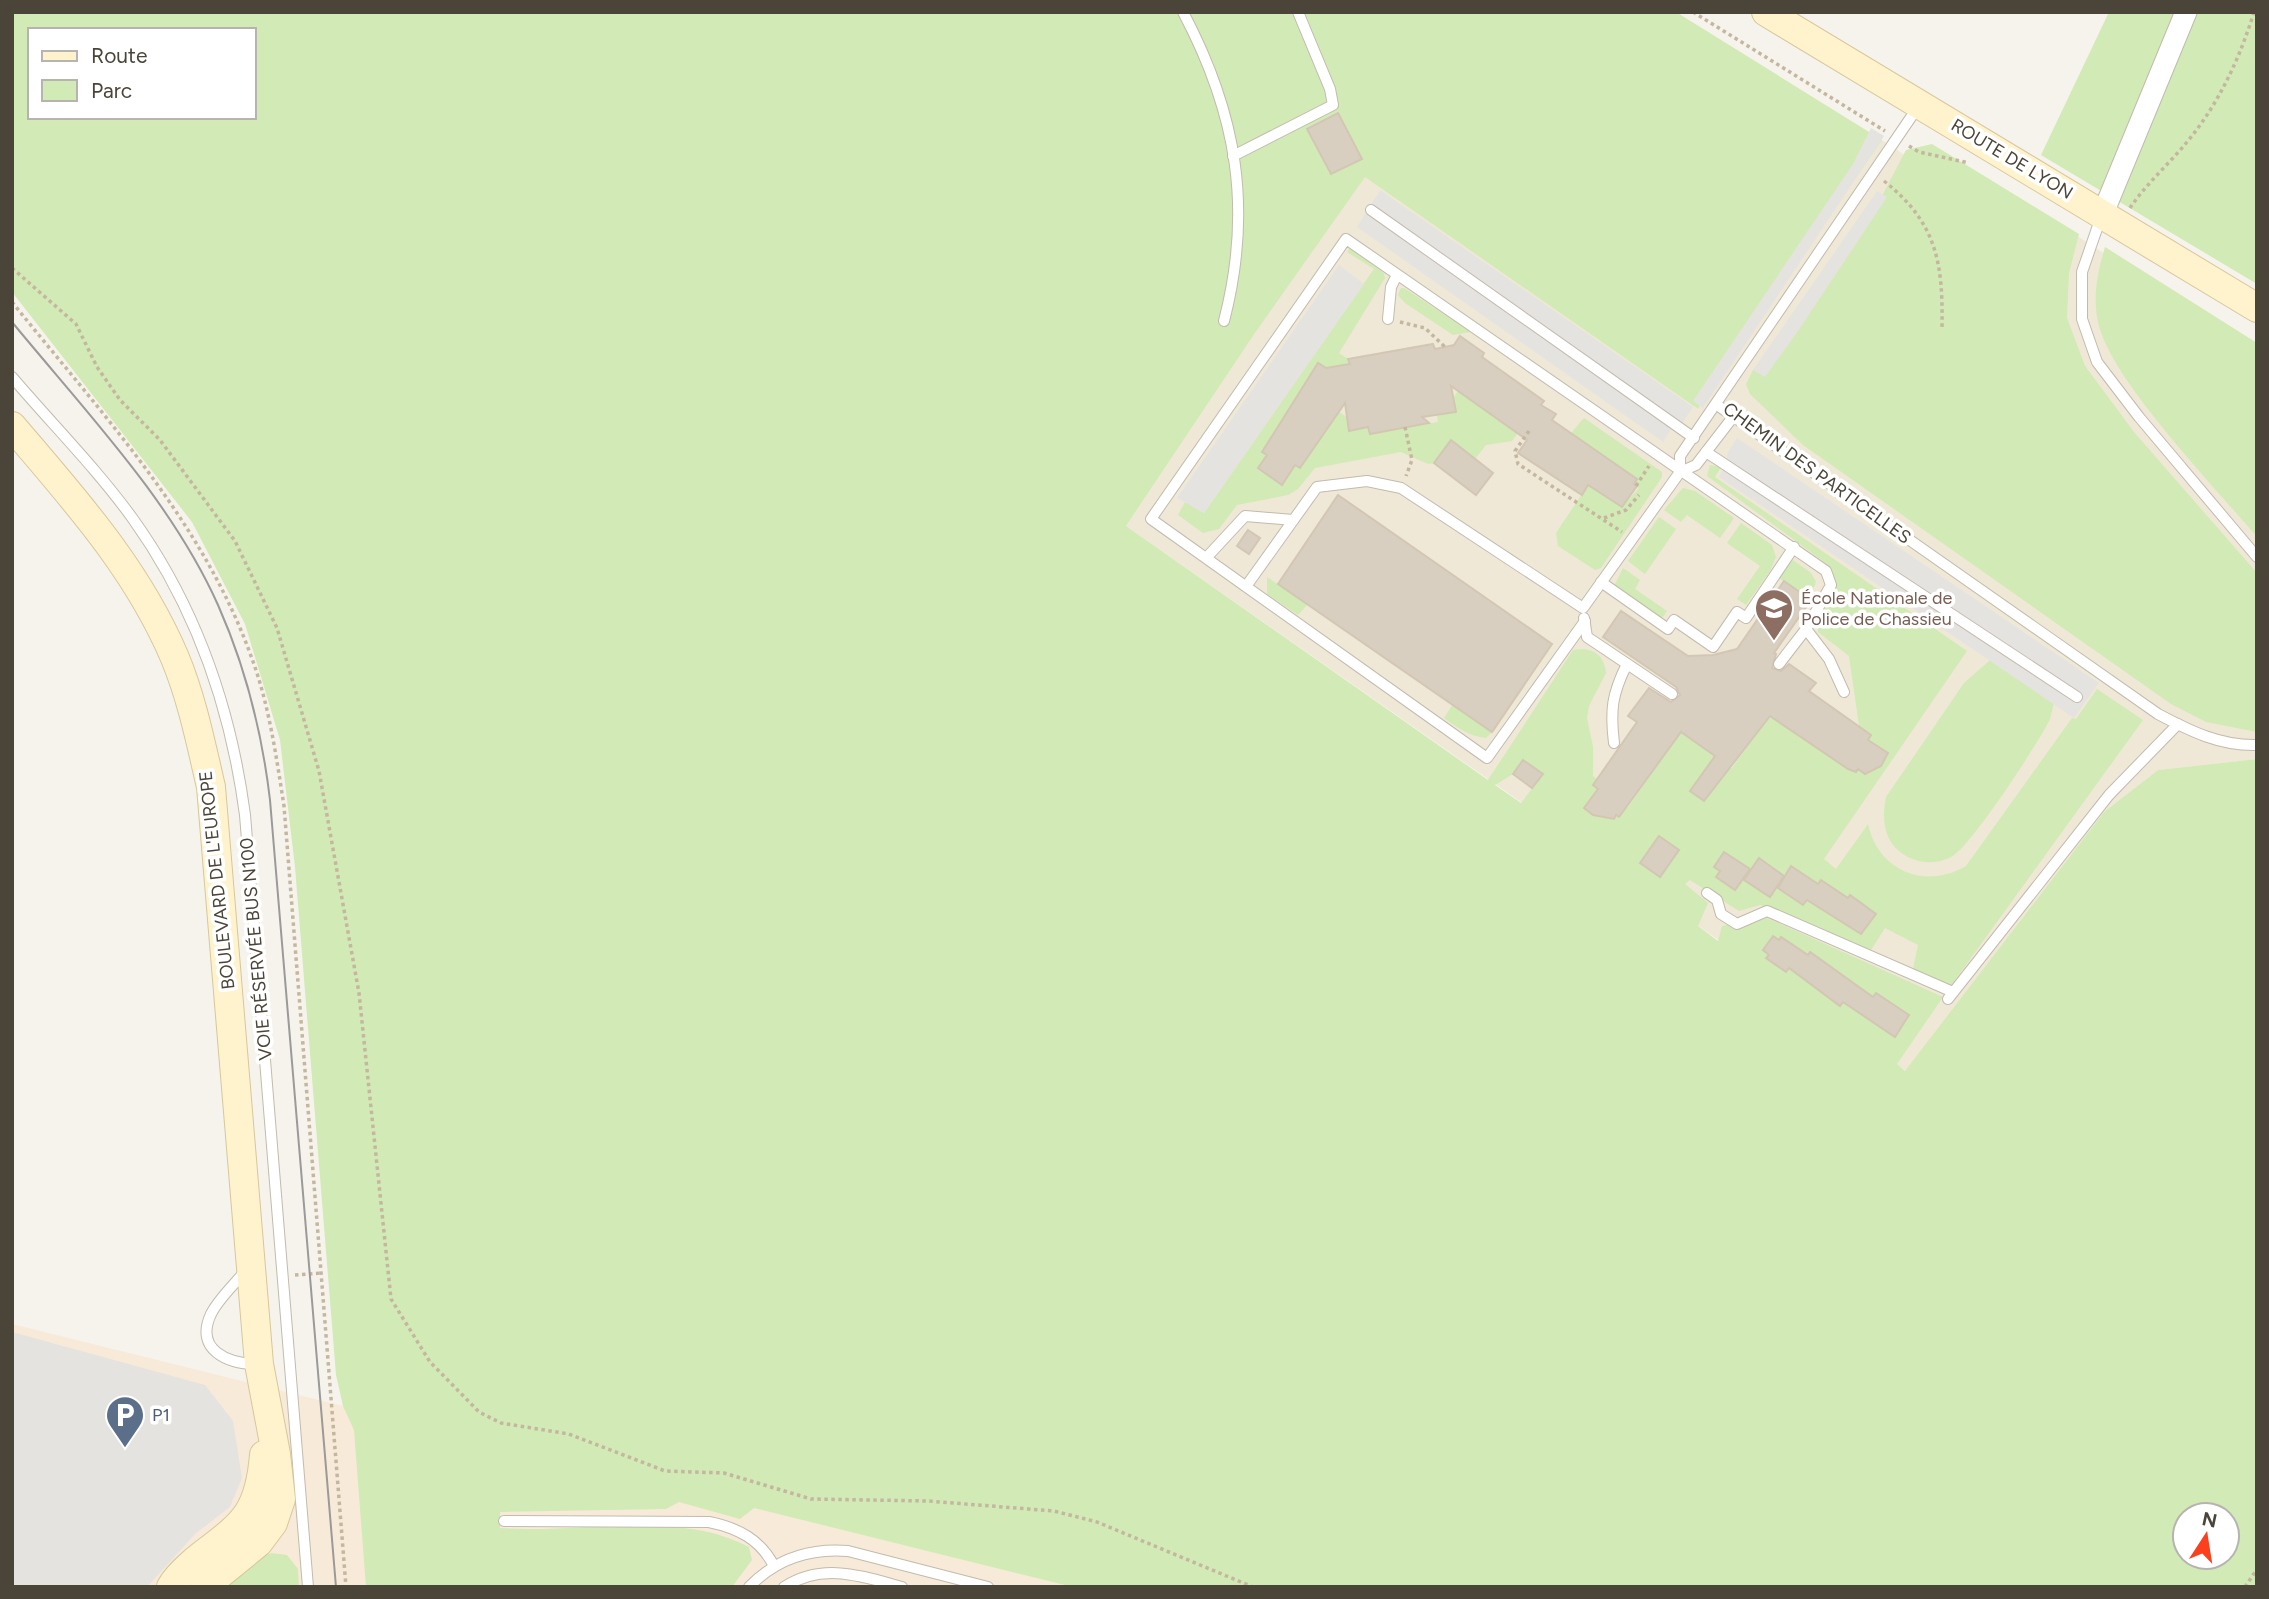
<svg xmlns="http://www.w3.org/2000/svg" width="2269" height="1599" font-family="Figtree,sans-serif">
  <rect width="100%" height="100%" fill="#f6f3ec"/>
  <path fill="#f7ead8" d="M12,1324L1074,1587H12Z"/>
  <path fill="#efe8d6" d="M1882,140L1912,160L1986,177L2257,352V759L2158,770L2104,812L1906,1071L1126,526L1255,333L1365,176L1698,409Z"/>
  <g fill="#d2eab5" fill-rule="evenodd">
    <path d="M12,12H1676L1882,140L1698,409L1365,177L1255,333L1126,526L1488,780L1573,650C1591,647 1604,653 1606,673L1589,706L1587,718L1593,747V776L1597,779L1593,785L1598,789L1584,808L1593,815L1604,814L1614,819L1628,807L1671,746L1667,722L1732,768L1781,700L1785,726L1848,769H1858L1865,773L1888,753L1868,740L1871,734L1859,726L1849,656L1818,632C1819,602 1842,599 1827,564L1707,476L1710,465L1721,467L1715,477L1967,651L1824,859L1836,869L1868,824C1878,871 1925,890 1966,866L2072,718L2076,719L2097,689L2143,720L1950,987L1913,969L1918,945L1885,928L1871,950L1771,908L1760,905L1739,911L1690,880L1685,884L1708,903L1698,926L1718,941L1722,926L1765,917L1943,997L1897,1064L1905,1071L2104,812L2158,770L2257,759V1587H1073L754,1508L740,1519L679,1502L666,1509L500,1512V1528C578,1534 679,1509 749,1547L752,1560L732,1587H366L354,1430L343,1406L336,1375L295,867L280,740L245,624L192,522L12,292ZM30,30H254V117H30ZM1523,760L1543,774L1521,803L1495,785L1513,774ZM2185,1515H2227V1557H2185Z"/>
    <path d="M2109,12H2257V284L2041,155Z"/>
    <path d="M1932,144L2079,234L2069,273L2067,318L2085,366L2134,432L2257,573V732L2206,722L2171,704L1803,445L1750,394L1746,384L1753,370L1883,194L1906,150Z"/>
    <path d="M2105,247L2257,343V537C2217,489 2114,383 2099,326C2092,299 2097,274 2105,247Z"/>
    <path d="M1350,248L1384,273L1385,278L1339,353L1348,359L1350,364L1326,368L1318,363L1262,451L1267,455L1259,469L1282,484L1295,465L1300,468L1339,412L1347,417L1349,431L1368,427L1370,434L1438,422L1437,415L1455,412L1453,398L1458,391L1513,430H1520L1512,441L1486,445L1475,459L1451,440L1434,463L1428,464L1401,452L1315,468L1298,489L1288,495L1237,505L1219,529L1203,533L1178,515L1185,502L1204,513L1374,269L1347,252Z"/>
    <path d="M1401,288H1404L1471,332L1453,335L1405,303L1398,295Z"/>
    <path d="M1584,418L1662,472V477L1601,568L1595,570L1558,546L1556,533L1588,485L1622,507L1639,488L1634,485L1637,479L1571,433Z"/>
    <path d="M1683,488L1695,491L1734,518L1720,538L1687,515L1681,522L1664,510Z"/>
    <path d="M1659,517L1676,529L1645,574L1628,561Z"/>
    <path d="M1741,523L1772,545L1776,557L1770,571L1746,605L1737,599L1760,566L1727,543Z"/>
    <path d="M1793,560L1811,573L1816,582L1809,599L1779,578Z"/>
    <path d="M1623,568L1640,580L1635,589L1667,611L1663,617L1659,618L1614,586Z"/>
    <path d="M1267,577L1308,604L1298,615L1267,594Z"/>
    <path d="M1990,660L2054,703L2050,719C2038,744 1974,841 1954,855C1938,866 1914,864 1899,851C1883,838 1882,816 1886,797L1964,683Z"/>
    <path d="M1453,704L1492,732L1486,738C1469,736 1458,728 1444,718Z"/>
    <path d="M271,1553L287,1555L298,1569L299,1587H227L259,1559Z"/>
  </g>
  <g fill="#e5e3e0">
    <path d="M1871,128L1884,136L1703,408L1693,401L1853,164Z"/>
    <path d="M1380,190L1693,407L1683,422L1670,431L1663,442L1357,227Z"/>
    <path d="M1877,191L1887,197L1798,331L1765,377L1753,370Z"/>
    <path d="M1339,265L1364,284L1204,513L1177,498Z"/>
    <path d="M1737,438L2099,683L2074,718L1719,477L1725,467L1728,452Z"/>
    <path d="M12,1332L205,1385L233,1421L242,1478L230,1507L195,1534L147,1587H12Z"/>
  </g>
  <g fill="#d8cfc1" stroke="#d3c7b4" stroke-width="2">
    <path d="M1338,113L1362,159L1331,174L1307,129Z"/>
    <path d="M1460,336L1484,353L1482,357L1544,401L1541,405L1556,414L1552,420L1637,479L1634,484L1637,486L1622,507L1588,485L1582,495L1518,453L1527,440L1451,386L1456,412L1422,417L1429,423L1370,434L1368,427L1349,431L1345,403L1300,468L1295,465L1282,485L1258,468L1267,455L1262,452L1318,363L1326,368L1350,364L1348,359L1433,344L1435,349L1454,345Z"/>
    <path d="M1451,440L1493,473L1476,495L1434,463Z"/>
    <path d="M1338,495L1552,644L1492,732L1278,584Z"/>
    <path d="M1248,530L1260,538L1249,554L1237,546Z"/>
    <path d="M1784,581L1811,600L1774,653L1776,654L1772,668L1781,671L1789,664L1816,683L1809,691L1871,735L1868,740L1888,753L1881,766L1865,774L1858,769L1856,772L1848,769L1770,716L1704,801L1690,791L1715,756L1681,732L1619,817L1616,815L1614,819L1593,815L1584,808L1598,789L1593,785L1637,722L1628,716L1649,688L1671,702L1680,695L1676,687L1603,637L1621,611L1688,656L1713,655L1737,649Z"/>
    <path d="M1523,760L1543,774L1532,788L1513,774Z"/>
    <path d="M1659,836L1679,850L1660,877L1640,863Z"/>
    <path d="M1724,852L1750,869L1735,890L1716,877L1720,871L1714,867Z"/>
    <path d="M1759,858L1784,876L1770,897L1744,880Z"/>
    <path d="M1791,866L1818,884L1821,880L1848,898L1850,895L1876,914L1861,934L1807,900L1803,905L1778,888Z"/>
    <path d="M1773,936L1779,940L1781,937L1808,955L1810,952L1873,997L1876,993L1909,1015L1895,1037L1843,1002L1840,1006L1789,968L1786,972L1766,958L1769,955L1763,950Z"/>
  </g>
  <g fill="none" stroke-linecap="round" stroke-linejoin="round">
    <defs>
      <g id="lane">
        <path d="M1183,12C1237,114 1253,209 1224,321"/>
        <path d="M1233,156L1333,105L1330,89L1298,12"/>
        <path d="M1371,210L1694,438"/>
        <path d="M2101,217L2082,272V319L2097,362L2139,417L2257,557"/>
        <path d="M1388,319L1391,287L1397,275"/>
        <path d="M12,377C52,424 97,469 133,519C196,607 231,709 245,815L308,1587"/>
        <path d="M1717,405L2158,714C2190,731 2220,746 2257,745"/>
        <path d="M1706,452L2077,697"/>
        <path d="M1680,472V456L1920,104"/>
        <path d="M1207,557L1245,516L1293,520"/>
        <path d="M1601,582L1668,629L1674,620L1713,647L1737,612L1746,618L1794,547"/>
        <path d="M1247,585L1317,487L1367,481L1401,488L1583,608L1680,472L1696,465L1733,417"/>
        <path d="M1584,618L1587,637L1672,694"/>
        <path d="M1585,621L1487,758L1151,519L1346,239L1826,571L1831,585L1806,629L1829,659L1844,692"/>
        <path d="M1779,664L1806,629"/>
        <path d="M1614,743C1610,710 1612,694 1627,664"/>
        <path d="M1707,893L1717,900L1721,914L1737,924L1767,911L1953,992"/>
        <path d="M1948,999L2109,795L2178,724"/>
        <path d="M246,1270C235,1284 219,1298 211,1314C194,1350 228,1364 257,1364"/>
        <path d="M504,1521L709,1522C738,1528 760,1539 774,1566"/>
        <path d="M749,1587C776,1559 810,1548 848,1551L988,1587"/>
        <path d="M784,1587C823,1562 861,1576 902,1587"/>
      </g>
      <path id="street" d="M2103,213L2186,12"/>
      <g id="secondary">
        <path d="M1766,12L2257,308"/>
        <path d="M12,426C74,499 137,568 175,658C192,699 201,744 211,787L259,1364L276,1454L281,1499L273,1523L258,1543L204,1587"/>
        <path d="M171,1587C177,1576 188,1567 197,1559C242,1524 259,1516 264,1455"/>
      </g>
    </defs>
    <use href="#lane" stroke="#c2bbae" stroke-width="12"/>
    <use href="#street" stroke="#c2bbae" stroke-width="23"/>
    <use href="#secondary" stroke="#d6c79b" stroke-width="30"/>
    <g stroke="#c4b79f" stroke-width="3.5" stroke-dasharray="3.5 3.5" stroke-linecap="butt">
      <path d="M1693,12L1885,131"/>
      <path d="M1909,146L1919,152L1969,163"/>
      <path d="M1884,181C1937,223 1943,263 1942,327"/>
      <path d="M2130,208C2146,184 2169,164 2187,142C2218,105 2240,58 2254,12"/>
      <path d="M12,268L76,324L97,367L120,400L160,440L235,541L277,628L319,771L359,993L391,1299L430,1362L479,1412L501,1423L569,1434L665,1471L724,1473L811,1499L928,1501L1054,1511L1097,1522L1253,1587"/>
      <path d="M12,302C101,413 202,520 251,656C269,704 276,755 284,806L346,1587"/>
      <path d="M1400,322L1425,328L1445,347"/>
      <path d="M1405,427L1412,460L1406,476"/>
      <path d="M1529,431L1515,451L1518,464L1622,532"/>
      <path d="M1636,486L1649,466"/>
      <path d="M1604,518L1626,510L1639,495"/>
      <path d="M295,1275L321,1273"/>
      <path d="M2245,1587L2257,1569"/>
    </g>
    <use href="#lane" stroke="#fff" stroke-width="10"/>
    <use href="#street" stroke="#fff" stroke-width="21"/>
    <use href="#secondary" stroke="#fff3cd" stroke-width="28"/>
    <path stroke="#9a9a9a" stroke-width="2" d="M12,322C85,411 171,500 218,605C246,668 262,732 270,800L336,1587"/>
  </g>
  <defs>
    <symbol id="university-pin" viewBox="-11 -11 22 30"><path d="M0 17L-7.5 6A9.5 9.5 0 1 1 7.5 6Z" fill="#8d6e63" stroke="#fff"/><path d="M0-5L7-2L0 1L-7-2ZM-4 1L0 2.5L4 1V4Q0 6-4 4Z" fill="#fff"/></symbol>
    <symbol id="parking-pin" viewBox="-11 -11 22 30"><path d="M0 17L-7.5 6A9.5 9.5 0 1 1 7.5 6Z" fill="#5c6f8a" stroke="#fff"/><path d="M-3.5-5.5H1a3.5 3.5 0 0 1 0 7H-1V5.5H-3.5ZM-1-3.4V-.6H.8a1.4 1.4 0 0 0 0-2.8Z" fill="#fff"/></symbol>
  </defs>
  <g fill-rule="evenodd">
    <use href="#university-pin" x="1752" y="586" width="44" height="60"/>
    <use href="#parking-pin" x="103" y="1393" width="44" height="60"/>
  </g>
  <g text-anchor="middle" stroke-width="7" stroke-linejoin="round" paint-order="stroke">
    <g font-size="18" fill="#4b4439" stroke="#fff">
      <text transform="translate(2012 159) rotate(31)" y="6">ROUTE DE LYON</text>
      <text transform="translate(1817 473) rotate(36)" y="6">CHEMIN DES PARTICELLES</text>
      <text transform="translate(217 880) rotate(-96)" y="6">BOULEVARD DE L'EUROPE</text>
      <text transform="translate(256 949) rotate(-95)" y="6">VOIE RÉSERVÉE BUS N100</text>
    </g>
    <g font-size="18" fill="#785e54" stroke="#fff" text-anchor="start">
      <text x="1801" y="604">École Nationale de<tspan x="1801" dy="21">Police de Chassieu</tspan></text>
    </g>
    <g font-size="18" fill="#4e5e75" stroke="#fff" text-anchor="start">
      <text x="152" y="1421">P1</text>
    </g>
  </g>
  <rect width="2269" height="1599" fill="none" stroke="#4b4439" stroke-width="28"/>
  <rect x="28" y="28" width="228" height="91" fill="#ffffff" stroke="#b7b4b0" stroke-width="2"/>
  <rect x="42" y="51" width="35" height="10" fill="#fff3cd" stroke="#b7b4b0" stroke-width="2"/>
  <text x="91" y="63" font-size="21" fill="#4b4439">Route</text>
  <rect x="42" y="80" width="35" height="21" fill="#d2eab5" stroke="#b7b4b0" stroke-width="2"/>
  <text x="91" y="98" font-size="21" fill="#4b4439">Parc</text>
  <g transform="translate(2206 1536) rotate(12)"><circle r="33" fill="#ffffff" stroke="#b7b4b0" stroke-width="2"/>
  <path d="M0-5L12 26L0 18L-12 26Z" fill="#fc3f1d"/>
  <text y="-10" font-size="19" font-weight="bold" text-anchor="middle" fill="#4b4439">N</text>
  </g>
</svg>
